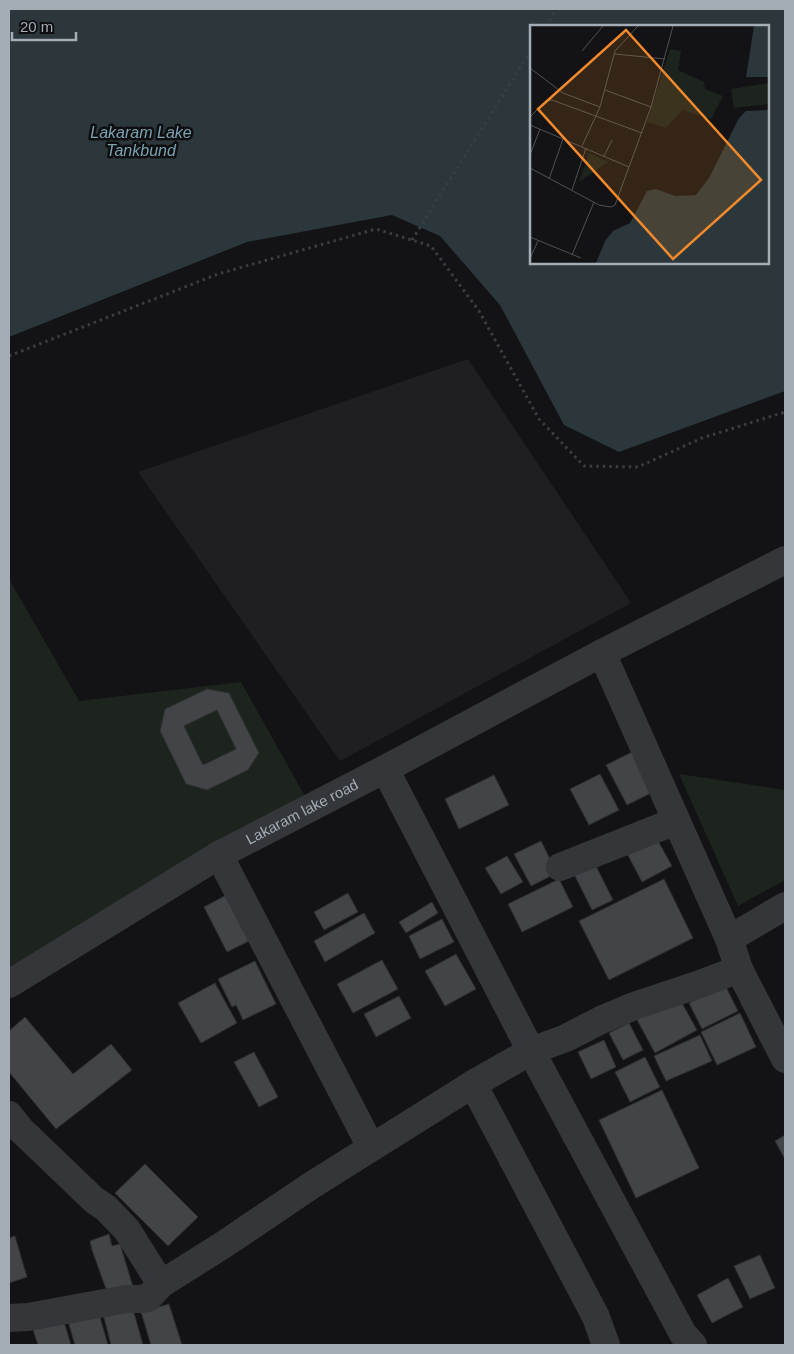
<svg xmlns="http://www.w3.org/2000/svg" width="794" height="1354" font-family="Helvetica,sans-serif">
  <rect width="100%" height="100%" fill="#131315"/>
  <path fill="#1f1f22" d="M468,359L631,603L340,761L138,472Z"/>
  <g fill="#1d241d">
    <path d="M9,579L79,701L241,682L306,798L9,975Z"/>
    <path d="M679,774L785,790V880L738,906Z"/>
  </g>
  <path fill="#2b373a" fill-rule="evenodd" d="M9,9H785V391L619,452L564,425L500,305L440,236L392,215L247,242L9,337ZM532,26H768V262H532Z"/>
  <g fill="#424448" stroke="#2d2e31" fill-rule="evenodd">
    <path d="M207,689L229,693L259,753L248,770L207,790L186,784L160,731L165,709ZM217,710L236,749L203,765L184,726Z"/>
    <path d="M632,752L653,792L627,805L606,765Z"/>
    <path d="M600,774L619,810L589,825L570,789Z"/>
    <path d="M494,775L509,805L459,829L445,799Z"/>
    <path d="M653,832L672,866L642,882L624,848Z"/>
    <path d="M541,841L557,873L531,886L514,854Z"/>
    <path d="M507,856L523,882L501,894L485,868Z"/>
    <path d="M593,860L613,900L592,910L572,870Z"/>
    <path d="M559,879L573,907L522,932L508,904Z"/>
    <path d="M664,879L693,938L609,980L579,921Z"/>
    <path d="M234,891L257,937L227,952L204,907Z"/>
    <path d="M348,893L358,912L324,930L314,912Z"/>
    <path d="M432,902L438,913L406,933L399,922Z"/>
    <path d="M364,913L375,933L325,962L314,941Z"/>
    <path d="M442,919L454,942L420,959L409,936Z"/>
    <path d="M456,954L476,989L445,1006L425,971Z"/>
    <path d="M382,960L398,989L353,1013L337,984Z"/>
    <path d="M255,961L276,1004L243,1020L236,1005L232,1007L218,979Z"/>
    <path d="M215,983L237,1023L201,1043L178,1003Z"/>
    <path d="M725,985L738,1011L702,1029L689,1003Z"/>
    <path d="M399,996L411,1018L376,1037L364,1014Z"/>
    <path d="M678,996L697,1030L655,1053L636,1018Z"/>
    <path d="M740,1013L756,1047L717,1065L701,1032Z"/>
    <path d="M25,1017L73,1074L111,1044L132,1070L56,1129L9,1072V1031Z"/>
    <path d="M629,1023L643,1050L623,1060L609,1033Z"/>
    <path d="M700,1035L712,1061L666,1081L654,1056Z"/>
    <path d="M604,1040L616,1067L591,1079L578,1052Z"/>
    <path d="M254,1052L278,1097L259,1107L234,1062Z"/>
    <path d="M645,1057L660,1087L630,1102L615,1072Z"/>
    <path d="M662,1090L699,1168L636,1198L599,1120Z"/>
    <path d="M785,1135V1159L775,1141Z"/>
    <path d="M145,1164L198,1217L168,1246L115,1193Z"/>
    <path d="M109,1234L112,1246L120,1244L135,1293L110,1300L92,1250L90,1241Z"/>
    <path d="M15,1236L27,1277L9,1283V1238Z"/>
    <path d="M760,1255L775,1288L750,1299L734,1266Z"/>
    <path d="M728,1278L743,1307L712,1323L697,1295Z"/>
    <path d="M131,1302L143,1345H111L102,1310Z"/>
    <path d="M169,1304L182,1345H151L141,1312Z"/>
    <path d="M98,1310L108,1345H75L67,1318Z"/>
    <path d="M62,1315L71,1345H38L31,1324Z"/>
  </g>
  <g fill="none" stroke-linecap="round" stroke-linejoin="round">
    <g stroke="#3a3d41" stroke-width="3" stroke-dasharray="2.5 4" stroke-linecap="butt">
      <path d="M546,26L556,9"/>
      <path d="M412,240L532,49"/>
      <path d="M9,356L218,274L376,229L431,246L479,311L539,419L584,466L638,467L702,438L785,412"/>
    </g>
    <g stroke="#34363a" stroke-width="28">
      <path d="M602,653L729,939L739,969L785,1059"/>
      <path d="M385,769L531,1051L683,1334L693,1345"/>
      <path d="M219,855L371,1147"/>
      <path d="M560,867L676,821"/>
      <path d="M729,939L785,906"/>
      <path id="s1" d="M9,984L219,855L385,769L602,653L785,560"/>
      <path d="M473,1084L596,1317L606,1345"/>
      <path d="M9,1115L20,1129L94,1200L106,1208L127,1230L161,1284"/>
      <path d="M9,1318L28,1317L126,1299H140L148,1298L161,1284L223,1245L312,1185L473,1084L531,1051L566,1038L601,1020L634,1006L700,984L739,969"/>
    </g>
  </g>
  <g text-anchor="middle" stroke-width="5" stroke-linejoin="round" paint-order="stroke">
    <g font-size="15" fill="#a4adb5" stroke="#0e0e10">
      <text dy="5" stroke="none"><textPath href="#s1" startOffset="340">Lakaram lake road</textPath></text>
    </g>
    <g font-size="16" font-style="italic" fill="#7aa2b1" stroke="#0e0e10">
      <text x="141" y="138">Lakaram Lake<tspan x="141" dy="18">Tankbund</tspan></text>
    </g>
  </g>
  <g transform="translate(530 25)">
    <rect width="239" height="239" fill="#131315"/>
    <path d="M140,24L151,26L148,45L174,57L175,64L193,71L181,94L152,85L136,103L117,97ZM239,58V79L204,83L201,64ZM59,128L78,137L49,157Z" fill="#1d241d"/>
    <path d="M224,1H239V52H216ZM239,85V238H66L75,216L83,206L100,198L117,166L126,164L145,171L166,170L179,153L209,93L216,86Z" fill="#2b373a"/>
    <path fill="none" stroke="#4d5155" stroke-width="1" d="M52,26L73,1M85,29L135,34M0,43L33,68L70,82M75,65L121,82M0,92L16,76L22,75L112,108M0,100L99,142M52,121L70,82L85,26L108,1M0,130L10,104M74,131L82,115M0,143L69,180L81,182L85,180L121,82L143,1M19,154L33,114M42,165L56,123M0,212L51,233M42,230L64,177M0,233L8,216"/>
    <path fill="#f48a2b" fill-opacity="0.15" stroke="#f48a2b" stroke-width="2.5" d="M96,5L231,155L143,234L8,84Z"/>
    <rect width="239" height="239" fill="none" stroke="#a4adb5" stroke-width="2.5"/>
  </g>
  <rect width="794" height="1354" fill="none" stroke="#a4adb5" stroke-width="20"/>
  <path d="M12 32v8h64v-8" fill="none" stroke="#a4adb5" stroke-width="2.5"/>
  <text x="20" y="32" font-size="15" fill="#a4adb5" stroke="#0e0e10" stroke-width="4" paint-order="stroke">20 m</text>
</svg>
